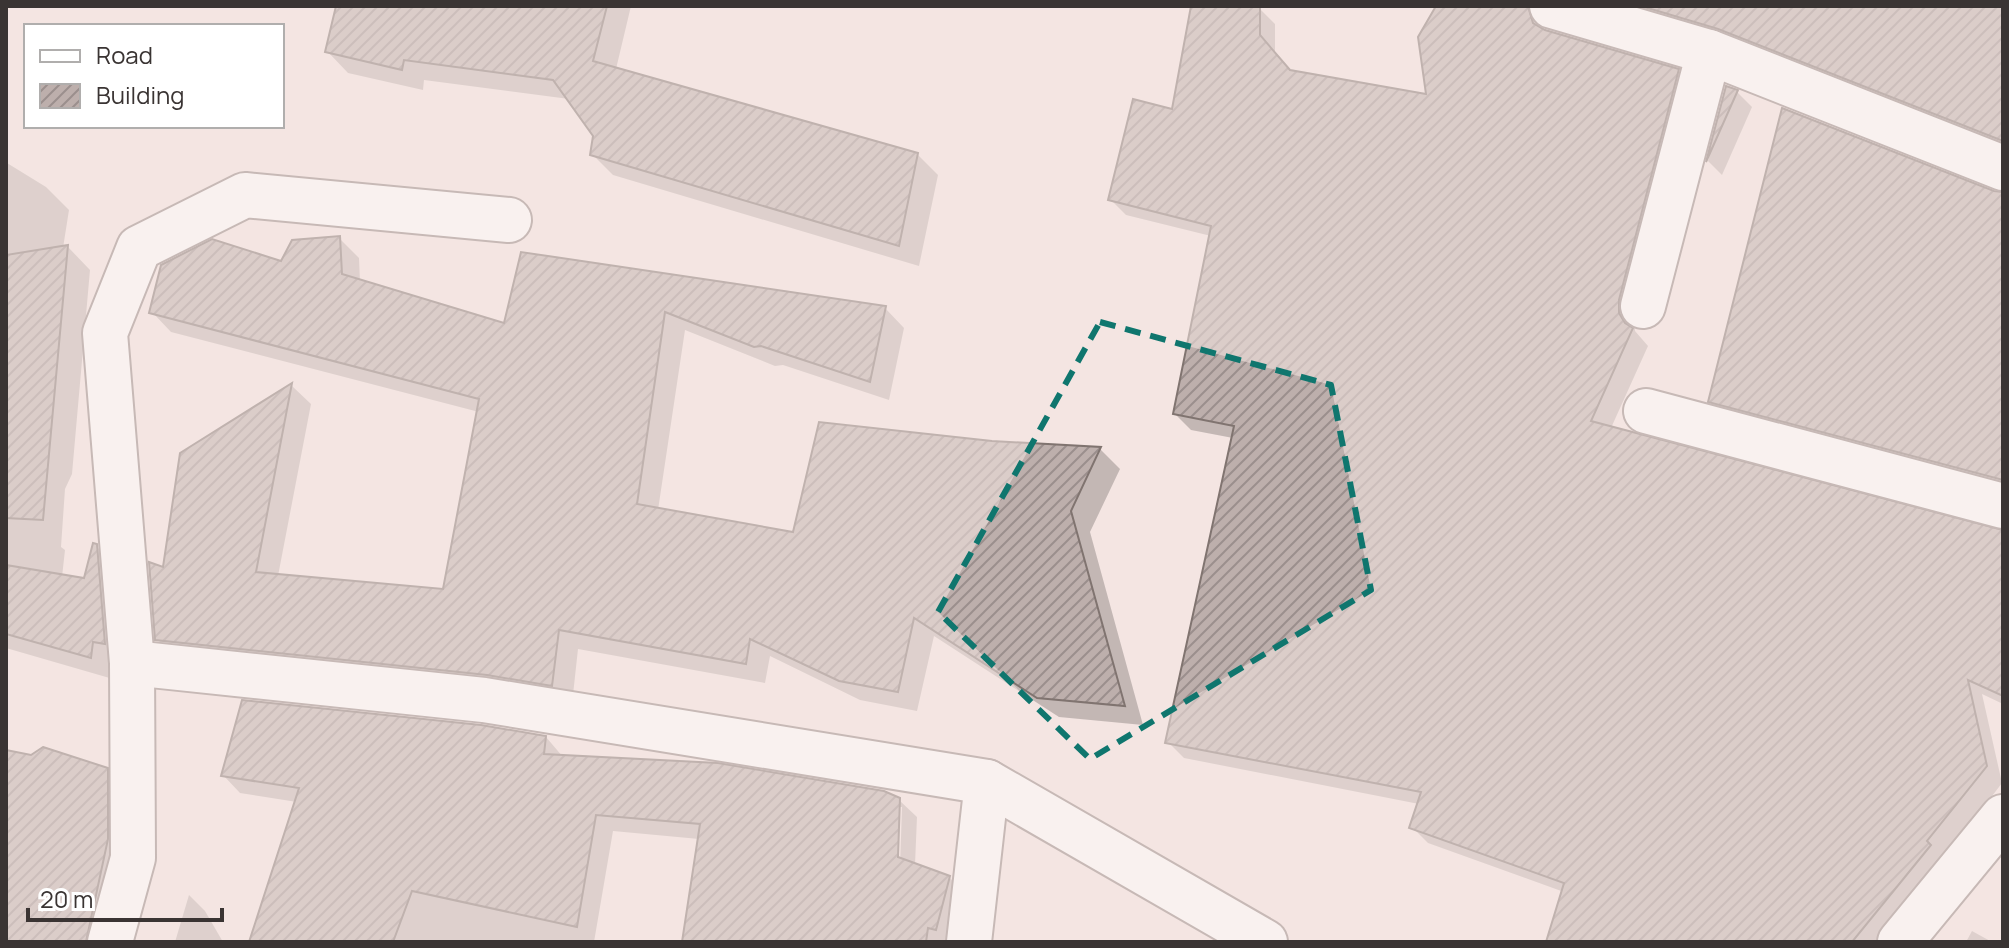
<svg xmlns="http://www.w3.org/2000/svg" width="2009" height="948" font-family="Manrope,sans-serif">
  <defs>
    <pattern id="building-hatch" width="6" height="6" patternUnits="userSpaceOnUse" patternTransform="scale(2)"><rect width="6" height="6" fill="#bdafac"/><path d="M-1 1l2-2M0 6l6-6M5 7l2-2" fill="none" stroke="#9b8f8d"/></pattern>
  </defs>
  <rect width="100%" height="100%" fill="#f4e5e2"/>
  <g fill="#0003" fill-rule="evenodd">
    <path d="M338,6H631L616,69L917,154L938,175L919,266L613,175L592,154L596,135L569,99L424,80L423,90L348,73L328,52Z"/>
    <path d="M1193,6H1257L1275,24V53L1292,73L1428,97L1439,6H1549L1544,15V32L1678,71L1694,87L1634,317L1635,331L1648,346L1611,428L2003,532V704L1982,694L2002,783L1881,942H1548L1564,892L1428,843L1412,827L1419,804L1184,758L1168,742L1233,438L1191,430L1175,414L1211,236L1126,215L1110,199L1174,112Z"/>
    <path d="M1606,6H2003V149Z"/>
    <path d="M1727,88L1737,92L1752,107L1722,175L1708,161Z"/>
    <path d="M7,163L46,187L69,210L63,248L68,247L90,270L72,474L65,489L61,547L65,550L62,577L86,581L96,546L119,569L113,679L6,648Z"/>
    <path d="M1994,193L2003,194V491L1727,417L1710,401Z"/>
    <path d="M339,238L359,258L360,282L505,326L523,254L885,308L904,328L889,400L783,365L775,366L685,330L658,510L795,534L992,443L1100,449L1120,469L1090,532L1143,725L1059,717L934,636L917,711L860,700L770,656L765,683L578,649L572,704L177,659L157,639L182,454L292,386L311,404L278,576L445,591L479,412L171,332L152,312L282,264Z"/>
    <path d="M546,737L563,757L899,800L917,817L915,865L949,877L966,895L955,942H684L699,839L613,831L594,942H251L297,802L240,793L223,775ZM898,807H902L900,867H896Z"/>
    <path d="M6,752L106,770L129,793L112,942H6Z"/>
    <path d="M189,895L205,911L223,942H175Z"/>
    <path d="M1972,931L1992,942H1966Z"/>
  </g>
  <g fill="url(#building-hatch)" stroke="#807470" stroke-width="2">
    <path d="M336,6H607L593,61L918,153L899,246L590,155L593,136L553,80L404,60L402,70L325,52Z"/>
    <path d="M1191,6H1260V35L1290,70L1426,94L1418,37L1436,6H1528L1533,23L1545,30L1679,69L1619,300V313L1625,323L1633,328L1591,421L2003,530V696L1968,680L1987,766L1927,841L1931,845L1852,942H1546L1564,883L1409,828L1421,792L1165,743L1234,426L1173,414L1211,226L1108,200L1133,99L1172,109Z"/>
    <path d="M1641,6H2003V141L1718,29Z"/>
    <path d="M1726,86L1738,90L1706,162Z"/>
    <path d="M1782,108L1994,191L2003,192V480L1708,402Z"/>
    <path d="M340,236L342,274L504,323L521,252L886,306L870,382L761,346L754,347L665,312L637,504L793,532L819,422L992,441L1101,447L1071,511L1125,706L1037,698L914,618L898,692L839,681L750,639L746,664L559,630L552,686L487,675L155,640L149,562L163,567L180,453L292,383L256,572L443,589L479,399L149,313L161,265L212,239L281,261L292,240Z"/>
    <path d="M68,245L43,520L6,518V255Z"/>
    <path d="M93,543L97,544L105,644L93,642L91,658L6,634V565L84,578Z"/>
    <path d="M242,700L481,725L546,736L544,754L718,763L884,791L900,798L898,857L950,876L936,930L928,928L926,942H682L700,824L596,815L577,927L412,891L393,942H249L299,788L221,776Z"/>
    <path d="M43,747L108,768V839L86,942H6V750L31,755Z"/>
  </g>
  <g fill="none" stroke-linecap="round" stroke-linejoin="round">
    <defs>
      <g id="minor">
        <path d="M1552,6L1709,52L2003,168"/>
        <path d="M1643,306L1709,52"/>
        <path d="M1646,411L2003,506"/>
        <path d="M132,663L484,700L987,782L1265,942"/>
        <path d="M110,942L133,858L132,663L105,333L139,248L245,195L509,220"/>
        <path d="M969,942L987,782"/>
      </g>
      <path id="tertiary" d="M1900,942L2003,817"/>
    </defs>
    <use href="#minor" stroke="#918481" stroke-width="48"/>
    <use href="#tertiary" stroke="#918481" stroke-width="48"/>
    <use href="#minor" stroke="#fff" stroke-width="44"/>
    <use href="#tertiary" stroke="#fff" stroke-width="44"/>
  </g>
  <path d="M0 0H2009V948H0ZM1100,322L1331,385L1371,590L1090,759L938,612Z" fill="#f4e5e2" fill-opacity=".55" fill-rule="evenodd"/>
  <path fill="none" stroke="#0f766e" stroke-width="6" stroke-dasharray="16 10" stroke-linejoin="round" d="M1100,322L1331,385L1371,590L1090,759L938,612Z"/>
  <rect width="2009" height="948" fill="none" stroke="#3a3433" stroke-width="16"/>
  <rect x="24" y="24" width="260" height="104" fill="#ffffff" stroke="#b0aead" stroke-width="2"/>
  <rect x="40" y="50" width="40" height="12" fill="#ffffff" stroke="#b0aead" stroke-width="2"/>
  <text x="96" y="64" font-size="24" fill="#3a3433">Road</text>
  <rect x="40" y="84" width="40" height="24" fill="url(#building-hatch)" stroke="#b0aead" stroke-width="2"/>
  <text x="96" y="104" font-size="24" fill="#3a3433">Building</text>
  <path d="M28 908v12h194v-12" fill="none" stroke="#3a3433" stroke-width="4"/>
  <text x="40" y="908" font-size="24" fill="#3a3433" stroke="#ffffff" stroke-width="6" paint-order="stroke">20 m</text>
</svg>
